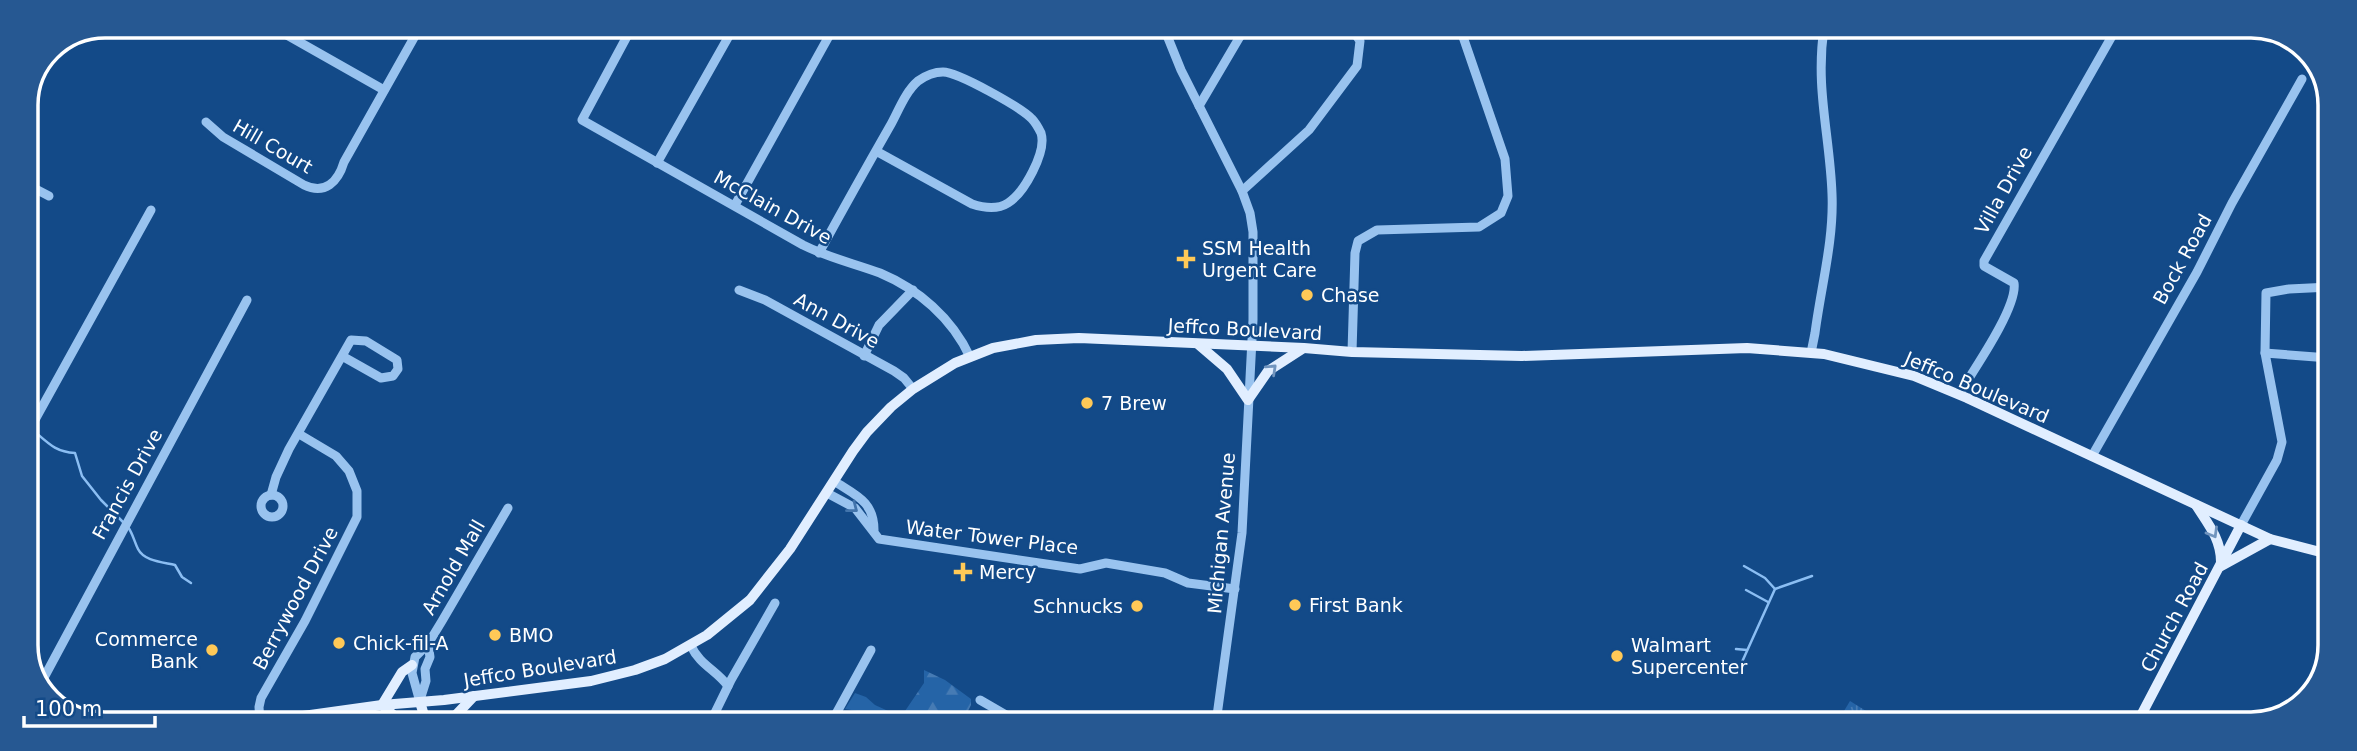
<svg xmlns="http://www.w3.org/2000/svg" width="2357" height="751" font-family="'DejaVu Sans',sans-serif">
  <defs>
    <pattern id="forest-firs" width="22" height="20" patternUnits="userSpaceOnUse" patternTransform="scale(1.75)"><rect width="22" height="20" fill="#2564a7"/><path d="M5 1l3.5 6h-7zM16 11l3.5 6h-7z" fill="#467bb4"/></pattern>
    <pattern id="park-tufts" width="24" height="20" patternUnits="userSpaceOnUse" patternTransform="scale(1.75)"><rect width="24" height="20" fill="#2564a7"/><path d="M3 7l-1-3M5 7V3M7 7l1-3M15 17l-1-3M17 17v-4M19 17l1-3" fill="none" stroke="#467bb4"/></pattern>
  </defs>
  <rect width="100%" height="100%" fill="#134a88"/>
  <path fill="#2564a7" d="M855,693L866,697L875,705L897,715L895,723L875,722L857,711L845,709Z"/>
  <path fill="url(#forest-firs)" d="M924,670L945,680L971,699V705L962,723H895L897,715L903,714L924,683Z"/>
  <path fill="url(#park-tufts)" d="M1850,701L1887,724H1853L1841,716Z"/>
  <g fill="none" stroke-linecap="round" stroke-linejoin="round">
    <g stroke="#8bbef3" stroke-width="2.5">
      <path d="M34,431C49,444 56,452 75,453L82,476L101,500L123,522"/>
      <path d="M128,527C133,534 134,541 138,549C144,561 162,562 175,565L182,577L191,583"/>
      <path d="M1744,566L1765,578L1775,589"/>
      <path d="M1746,590L1768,602"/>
      <path d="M1736,649L1747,650"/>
      <path d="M1737,673L1775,589L1812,576"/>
    </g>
    <g stroke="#99c3ef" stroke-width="9">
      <path d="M271,26L384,90"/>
      <path d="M632,27L582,120L803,245C829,258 853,263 880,273C918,289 952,318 970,357"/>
      <path d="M1164,28L1181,70L1242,191L1250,213L1253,232V320L1242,533L1216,723"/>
      <path d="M1199,106L1245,28"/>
      <path d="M206,122L223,137L304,185C325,195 338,182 344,162L420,27"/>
      <path d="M657,163L734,27"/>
      <path d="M26,184L49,196"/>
      <path d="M1242,191L1309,130L1357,66L1360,41L1351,28"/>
      <path d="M735,205L834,27"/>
      <path d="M819,253C842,211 866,168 890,126C898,112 905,92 918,81C925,76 935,72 943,72C958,72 1022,108 1032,119C1035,122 1039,129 1041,133C1047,152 1024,193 1008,203C997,210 984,208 972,204L876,151"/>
      <path d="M739,290L765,300L894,371L904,378L913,389"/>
      <path d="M1352,352L1355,253L1358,241L1377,230L1479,227L1501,213L1508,196L1505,159L1460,28"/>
      <path d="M1811,353L1815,333C1821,287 1834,240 1832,194C1830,136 1815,88 1824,28"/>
      <path d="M2265,353L2329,358"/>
      <path d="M864,356L879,325L913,290"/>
      <path d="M1959,394C1973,371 2018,307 2014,283L1984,266V261L2116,29"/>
      <path d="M26,436L151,210"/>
      <path d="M2092,456L2197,272L2232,203L2302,79"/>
      <path d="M834,481C855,495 874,501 874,530"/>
      <path d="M827,493L855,508L879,539L1080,569L1106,563L1165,573L1188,583L1235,589"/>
      <circle cx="272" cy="506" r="11"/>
      <path d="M271,495L276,477L289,449L351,340L366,341L397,360L398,369L393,376L381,378L342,356"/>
      <path d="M2241,525L2277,460L2282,442L2265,353L2266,293L2289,289L2330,287"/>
      <path d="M691,646C700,665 716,670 728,686"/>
      <path d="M40,685L247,300"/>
      <path d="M420,700L426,681L425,669L430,657L428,644"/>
      <path d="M980,700L1020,723"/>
      <path d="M420,702L412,673L415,657L428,644L442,621L508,508"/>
      <path d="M260,722L259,707L261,698L305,621L357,517V491L349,471L336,456L299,434"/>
      <path d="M710,723L731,680L775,603"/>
      <path d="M831,723L871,650"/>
    </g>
    <g stroke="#e1eeff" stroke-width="10">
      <path d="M1199,345L1227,369L1248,400L1268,371L1302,349"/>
      <path d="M2196,505C2208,524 2221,539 2221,562"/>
      <path d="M2221,566L2270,539"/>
      <path d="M420,702L426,722"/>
      <path d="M260,722L382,705L444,700L591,681L635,670L665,659L707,635L750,600L790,549L853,451L867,432L891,407L913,389L955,363L993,348L1036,340L1079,338L1304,348L1352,352L1522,356L1747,348L1824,354L1914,376L1967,398L2270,539L2328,554"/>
      <path d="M401,722L382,705L402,672L412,665"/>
      <path d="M452,722L455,716L474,696"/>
      <path d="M2136,725L2241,525"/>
    </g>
  </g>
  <defs><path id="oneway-chevron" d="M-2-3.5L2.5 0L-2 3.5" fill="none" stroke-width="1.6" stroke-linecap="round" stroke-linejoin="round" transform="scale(1.75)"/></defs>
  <g stroke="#7094be">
    <use href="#oneway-chevron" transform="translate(1272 369) rotate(-43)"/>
    <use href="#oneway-chevron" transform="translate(2213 533) rotate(60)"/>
  </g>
  <use stroke="#4274ac" href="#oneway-chevron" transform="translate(853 508) rotate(38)"/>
  <g fill="#ffc957" stroke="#134a88" stroke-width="2.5">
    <path d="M1182.5 248.5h7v7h7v7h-7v7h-7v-7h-7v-7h7z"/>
    <circle cx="1307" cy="295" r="7"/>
    <circle cx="1087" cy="403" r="7"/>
    <path d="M959.5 561.5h7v7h7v7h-7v7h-7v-7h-7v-7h7z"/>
    <circle cx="1295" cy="605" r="7"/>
    <circle cx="1137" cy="606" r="7"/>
    <circle cx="495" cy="635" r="7"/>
    <circle cx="339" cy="643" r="7"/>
    <circle cx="212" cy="650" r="7"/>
    <circle cx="1617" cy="656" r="7"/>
  </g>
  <g text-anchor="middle" stroke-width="5" stroke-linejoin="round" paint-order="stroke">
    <g font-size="19" fill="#fff" stroke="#134a88">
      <text transform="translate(273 146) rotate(30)" y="7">Hill Court</text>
      <text transform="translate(2003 190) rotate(-61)" y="7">Villa Drive</text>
      <text transform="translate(773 207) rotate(29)" y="7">McClain Drive</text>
      <text transform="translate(2182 259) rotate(-61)" y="7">Bock Road</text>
      <text transform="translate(837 320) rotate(29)" y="7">Ann Drive</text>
      <text transform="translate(1245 329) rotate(3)" y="7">Jeffco Boulevard</text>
      <text transform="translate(1977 387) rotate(23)" y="7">Jeffco Boulevard</text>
      <text transform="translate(127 484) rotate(-61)" y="7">Francis Drive</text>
      <text transform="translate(1221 533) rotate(-85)" y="7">Michigan Avenue</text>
      <text transform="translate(992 537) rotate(7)" y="7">Water Tower Place</text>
      <text transform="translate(453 567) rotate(-60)" y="7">Arnold Mall</text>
      <text transform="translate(295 598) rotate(-62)" y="7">Berrywood Drive</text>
      <text transform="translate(2174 617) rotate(-62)" y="7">Church Road</text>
      <text transform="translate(540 668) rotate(-9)" y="7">Jeffco Boulevard</text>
    </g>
    <g font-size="19" fill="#fff" stroke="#134a88" text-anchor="start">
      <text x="1202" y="255">SSM Health<tspan x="1202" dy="22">Urgent Care</tspan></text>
      <text x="1321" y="302">Chase</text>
      <text x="1101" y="410">7 Brew</text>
      <text x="979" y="579">Mercy</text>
      <text x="1309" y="612">First Bank</text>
      <text x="1123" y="613" text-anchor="end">Schnucks</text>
      <text x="509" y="642">BMO</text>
      <text x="198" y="646" text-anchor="end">Commerce<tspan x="198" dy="22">Bank</tspan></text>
      <text x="353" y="650">Chick-fil-A</text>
      <text x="1631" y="652">Walmart<tspan x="1631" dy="22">Supercenter</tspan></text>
    </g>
  </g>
  <path d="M0 0H2357V751H0ZM105 38H2251A67 67 0 0 1 2318 105V645A67 67 0 0 1 2251 712H105A67 67 0 0 1 38 645V105A67 67 0 0 1 105 38Z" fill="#265892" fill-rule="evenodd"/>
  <path fill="none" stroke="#fff" stroke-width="3.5" d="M105 38H2251A67 67 0 0 1 2318 105V645A67 67 0 0 1 2251 712H105A67 67 0 0 1 38 645V105A67 67 0 0 1 105 38Z"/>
  <path d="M24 716v10h131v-10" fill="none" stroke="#ffffff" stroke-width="3.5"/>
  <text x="35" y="716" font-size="21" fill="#ffffff" stroke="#134a88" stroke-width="5" paint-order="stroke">100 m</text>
</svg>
